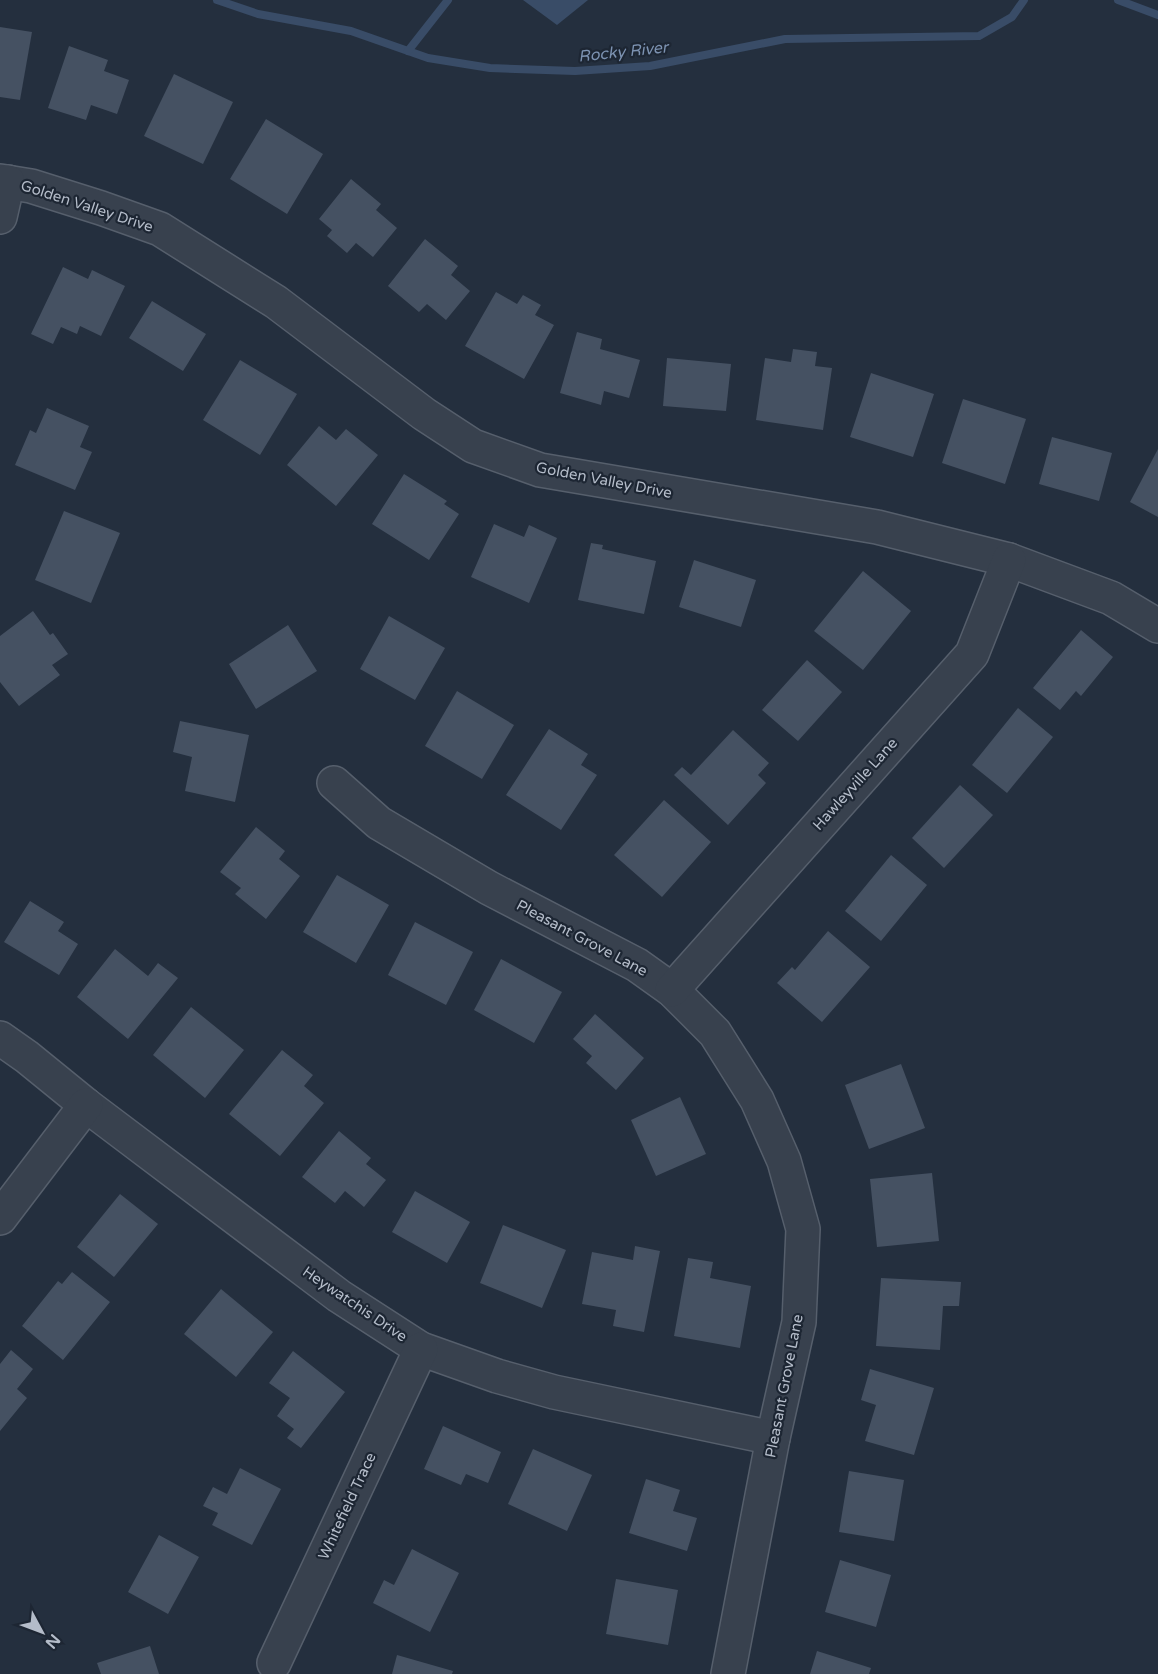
<svg xmlns="http://www.w3.org/2000/svg" width="1158" height="1674" font-family="'Varela Round',sans-serif">
  <rect width="100%" height="100%" fill="#242f3e"/>
  <path fill="#394c67" d="M523,0H588L557,25Z"/>
  <g fill="none" stroke-linecap="round" stroke-linejoin="round">
    <g stroke="#394c67" stroke-width="8">
      <path d="M217,0L258,14L351,31L428,58L490,68L575,71L650,66L785,39L979,36L1012,17L1024,0"/>
      <path d="M1118,0L1158,15"/>
      <path d="M408,51L448,0"/>
    </g>
  </g>
  <g fill="#455162">
    <path d="M0,27L32,32L20,100L0,97Z"/>
    <path d="M69,46L108,60L104,71L129,80L117,114L91,105L86,120L48,108Z"/>
    <path d="M174,74L233,102L203,164L144,136Z"/>
    <path d="M266,119L323,154L287,214L230,179Z"/>
    <path d="M351,179L381,204L376,210L397,228L373,257L356,243L347,253L327,236L332,230L319,219Z"/>
    <path d="M425,239L458,266L451,275L470,291L446,320L427,304L419,312L388,286Z"/>
    <path d="M63,267L88,279L92,270L125,286L101,336L80,326L77,334L61,327L53,344L31,334Z"/>
    <path d="M496,292L517,304L523,295L541,305L535,315L554,325L524,379L465,346Z"/>
    <path d="M152,301L206,334L183,371L129,338Z"/>
    <path d="M577,332L602,339L600,349L640,360L629,398L604,391L601,405L560,393Z"/>
    <path d="M793,349L817,352L815,366L832,368L823,430L756,420L765,358L791,362Z"/>
    <path d="M667,358L731,364L726,411L663,406Z"/>
    <path d="M240,360L297,394L260,455L203,420Z"/>
    <path d="M871,373L934,394L913,457L850,437Z"/>
    <path d="M963,399L1026,419L1005,484L942,463Z"/>
    <path d="M47,408L89,426L80,447L92,452L75,490L15,465L30,430L36,433Z"/>
    <path d="M319,426L336,440L346,429L378,455L336,506L287,465Z"/>
    <path d="M1052,437L1112,453L1099,501L1039,484Z"/>
    <path d="M1158,449V517L1130,502Z"/>
    <path d="M404,474L447,501L444,504L459,514L429,560L372,524Z"/>
    <path d="M64,511L120,533L91,603L35,580Z"/>
    <path d="M494,524L524,537L529,525L557,538L529,603L471,577Z"/>
    <path d="M591,543L603,545L602,549L656,561L644,614L578,600Z"/>
    <path d="M694,560L756,580L741,627L679,607Z"/>
    <path d="M863,571L911,611L863,670L814,631Z"/>
    <path d="M33,611L50,635L53,633L68,654L52,665L60,675L19,706L0,682V636Z"/>
    <path d="M389,616L445,648L415,700L360,669Z"/>
    <path d="M288,625L317,671L256,709L229,664Z"/>
    <path d="M1081,630L1113,657L1081,696L1076,691L1060,710L1033,688Z"/>
    <path d="M807,660L842,692L798,741L762,710Z"/>
    <path d="M457,691L514,725L482,779L425,746Z"/>
    <path d="M1018,708L1053,737L1007,793L972,765Z"/>
    <path d="M180,721L249,735L235,802L185,791L192,757L173,752Z"/>
    <path d="M549,729L588,754L581,765L597,775L561,830L506,795Z"/>
    <path d="M733,730L769,763L758,775L766,783L728,825L674,775L682,767L691,775Z"/>
    <path d="M960,785L993,815L944,868L912,838Z"/>
    <path d="M664,800L711,842L662,897L614,855Z"/>
    <path d="M256,827L285,851L279,859L300,876L266,919L235,894L241,888L220,872Z"/>
    <path d="M891,855L927,885L881,941L845,911Z"/>
    <path d="M337,875L389,905L356,963L303,932Z"/>
    <path d="M30,901L64,922L58,931L78,944L59,975L4,942Z"/>
    <path d="M415,922L473,952L446,1005L388,975Z"/>
    <path d="M828,931L870,967L822,1022L777,983L792,967L795,970Z"/>
    <path d="M115,949L148,976L158,963L178,978L128,1039L77,997Z"/>
    <path d="M501,959L562,992L534,1043L474,1010Z"/>
    <path d="M191,1007L244,1050L205,1098L153,1055Z"/>
    <path d="M595,1014L644,1058L616,1090L586,1063L592,1056L573,1039Z"/>
    <path d="M282,1050L313,1075L304,1086L324,1103L280,1156L229,1114Z"/>
    <path d="M901,1064L925,1128L869,1149L845,1085Z"/>
    <path d="M680,1097L706,1154L656,1176L631,1120Z"/>
    <path d="M339,1131L371,1158L366,1164L386,1180L364,1207L345,1191L335,1203L302,1177Z"/>
    <path d="M932,1173L939,1241L877,1247L870,1179Z"/>
    <path d="M415,1191L470,1222L447,1263L392,1232Z"/>
    <path d="M120,1194L158,1224L114,1277L77,1247Z"/>
    <path d="M503,1225L566,1250L542,1308L480,1283Z"/>
    <path d="M635,1246L660,1251L644,1332L613,1326L616,1310L582,1304L592,1252L633,1260Z"/>
    <path d="M688,1258L713,1262L710,1278L751,1286L740,1348L674,1336Z"/>
    <path d="M72,1272L110,1302L63,1360L22,1326L58,1281L62,1284Z"/>
    <path d="M881,1278L961,1282L959,1306H943L940,1350L876,1346Z"/>
    <path d="M221,1289L273,1332L236,1377L184,1334Z"/>
    <path d="M11,1350L33,1369L17,1389L27,1398L0,1431V1364Z"/>
    <path d="M293,1351L345,1392L301,1448L287,1438L294,1429L277,1416L290,1398L269,1383Z"/>
    <path d="M870,1369L934,1388L914,1455L865,1441L876,1405L861,1400Z"/>
    <path d="M443,1426L501,1452L488,1483L466,1474L461,1485L424,1469Z"/>
    <path d="M533,1449L592,1475L567,1531L508,1504Z"/>
    <path d="M240,1468L281,1489L252,1545L212,1525L218,1513L203,1506L213,1487L227,1494Z"/>
    <path d="M849,1471L904,1480L894,1541L839,1532Z"/>
    <path d="M646,1479L680,1490L673,1511L697,1518L687,1551L629,1533Z"/>
    <path d="M159,1535L199,1557L168,1614L128,1592Z"/>
    <path d="M412,1549L459,1573L430,1632L373,1603L384,1580L394,1585Z"/>
    <path d="M840,1560L891,1575L876,1627L825,1612Z"/>
    <path d="M616,1579L678,1590L668,1645L606,1634Z"/>
    <path d="M150,1646L159,1674H101L97,1663Z"/>
    <path d="M817,1651L871,1668L869,1674H810Z"/>
    <path d="M397,1655L453,1671L452,1674H392Z"/>
  </g>
  <g fill="none" stroke-linecap="round" stroke-linejoin="round">
    <defs>
      <g id="street">
        <path d="M0,181L31,186L101,208L160,229L276,302L424,414L473,446L540,470L877,527L1009,560L1111,598L1158,626"/>
        <path d="M0,217L8,182"/>
        <path d="M334,783L379,823L489,888L637,965L672,990L715,1033L757,1100L784,1161L803,1229L799,1322L773,1438L728,1674"/>
        <path d="M672,990L972,654L1009,560"/>
        <path d="M0,1038L27,1057L86,1105L339,1296L421,1349L497,1376L554,1392L773,1438"/>
        <path d="M0,1218L86,1105"/>
        <path d="M274,1663L421,1349"/>
      </g>
    </defs>
    <use href="#street" stroke="#565f6c" stroke-width="36"/>
    <use href="#street" stroke="#38414e" stroke-width="33"/>
  </g>
  <g text-anchor="middle" stroke-width="4.5" stroke-linejoin="round" paint-order="stroke">
    <g font-size="15" fill="#b4bcc9" stroke="#1d2633">
      <text transform="translate(87 206) rotate(18)" y="5">Golden Valley Drive</text>
      <text transform="translate(604 480) rotate(11)" y="5">Golden Valley Drive</text>
      <text transform="translate(855 784) rotate(-48)" y="5">Hawleyville Lane</text>
      <text transform="translate(582 938) rotate(28)" y="5">Pleasant Grove Lane</text>
      <text transform="translate(355 1304) rotate(34)" y="5">Heywatchis Drive</text>
      <text transform="translate(784 1386) rotate(-79)" y="5">Pleasant Grove Lane</text>
      <text transform="translate(347 1506) rotate(-65)" y="5">Whitefield Trace</text>
    </g>
    <g font-size="16" font-style="italic" fill="#7c92b1" stroke="#1d2633">
      <text transform="translate(623 51) rotate(-6)" y="6">Rocky River</text>
    </g>
  </g>
  <g transform="translate(42 1632) rotate(131)" stroke="#1d2633" stroke-width="4.5" paint-order="stroke">
  <path d="M0-4.5L10 22L0 15L-10 22Z" fill="#b4bcc9"/>
  <text y="-9" font-size="16" font-weight="bold" text-anchor="middle" fill="#b4bcc9">N</text>
  </g>
</svg>
